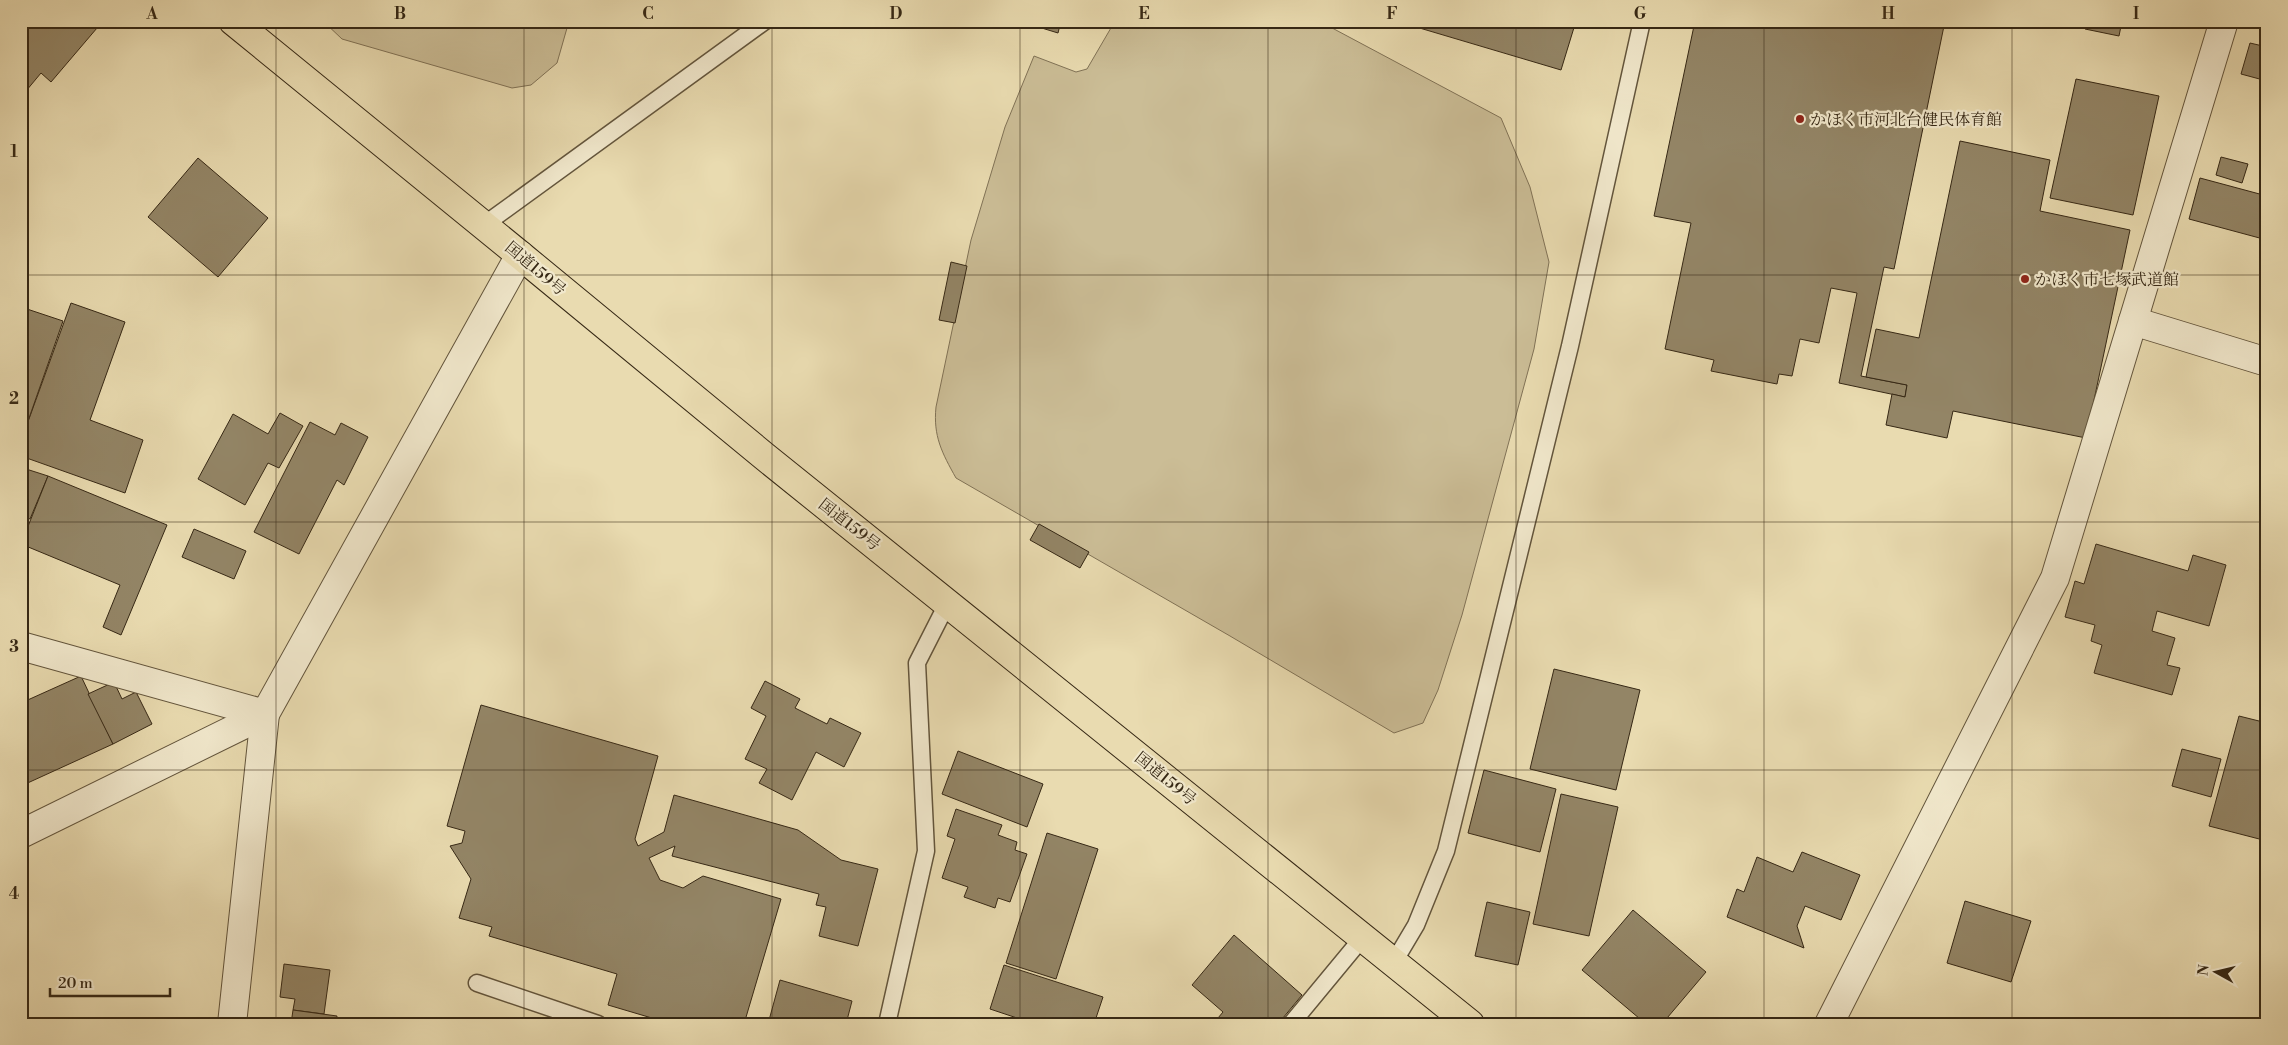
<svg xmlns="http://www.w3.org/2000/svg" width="2288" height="1045" font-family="'Libre Bodoni','Noto Serif JP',serif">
  <rect width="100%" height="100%" fill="#e9dbb0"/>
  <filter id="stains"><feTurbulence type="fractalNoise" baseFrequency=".004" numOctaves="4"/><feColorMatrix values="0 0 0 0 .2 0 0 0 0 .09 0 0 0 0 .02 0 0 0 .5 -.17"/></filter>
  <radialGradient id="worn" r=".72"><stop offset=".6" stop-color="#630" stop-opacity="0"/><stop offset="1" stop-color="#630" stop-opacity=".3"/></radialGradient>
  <g fill="#cbbd96" stroke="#807256">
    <path d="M323,21H569L557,63L531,85L512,88L342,39Z"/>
    <path d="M1115,21H1319L1501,118L1530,187L1549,262L1534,349L1462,615L1438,690L1423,723L1394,733L1230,636L956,478C942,453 933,436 936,407L971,240L1005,127L1034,56L1076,72L1087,69Z"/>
  </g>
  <g fill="#938566" stroke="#362815">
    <path d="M21,21H103L51,82L41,73L21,97Z"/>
    <path d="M1019,21H1061L1058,33Z"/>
    <path d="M1396,21H1576L1561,70Z"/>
    <path d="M1695,21H1945L1894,269L1884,267L1861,376L1907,385L1905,397L1839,383L1857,293L1831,288L1819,343L1800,339L1792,376L1779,374L1777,384L1711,371L1714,360L1665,349L1691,223L1654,216Z"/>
    <path d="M2087,21H2122L2119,36L2085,29Z"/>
    <path d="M2250,43L2267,47V81L2241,74Z"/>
    <path d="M2076,79L2159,96L2133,215L2050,198Z"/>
    <path d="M1960,141L2050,160L2040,211L2130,230L2086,438L1953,411L1947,438L1886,425L1892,394L1905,397L1907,385L1866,377L1876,329L1919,338Z"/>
    <path d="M2221,157L2248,164L2242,183L2216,175Z"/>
    <path d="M198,158L268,218L218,277L148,217Z"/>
    <path d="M2200,178L2267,196V240L2189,219Z"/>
    <path d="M951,262L967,266L955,323L939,320Z"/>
    <path d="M71,303L125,322L90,420L143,440L125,493L21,456V441Z"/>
    <path d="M21,307L63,321L21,441Z"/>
    <path d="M280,413L303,426L279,468L268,463L245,505L198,479L233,414L268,434Z"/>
    <path d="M310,422L335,435L341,423L368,437L344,485L337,480L299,554L254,532Z"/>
    <path d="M23,468L48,476L30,519L21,516V473Z"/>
    <path d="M48,476L167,525L121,635L103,627L120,585L21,544Z"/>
    <path d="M1039,524L1089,552L1080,568L1030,540Z"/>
    <path d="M194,529L246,551L234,579L182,557Z"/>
    <path d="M2096,544L2188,571L2193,555L2226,565L2209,626L2157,611L2152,631L2175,638L2167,665L2180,668L2172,695L2094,673L2102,645L2091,641L2095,625L2065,617L2075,581L2084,584Z"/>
    <path d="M1554,669L1640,690L1616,790L1530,769Z"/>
    <path d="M81,676L113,744L21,786V703Z"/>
    <path d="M765,681L800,699L795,708L827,724L830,718L861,733L844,767L816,752L792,800L759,783L767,769L745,759L766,716L751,708Z"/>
    <path d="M114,682L122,699L136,692L152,724L113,744L88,694Z"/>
    <path d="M481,705L658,756L635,839L638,846L664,832L674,795L798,830L841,860L878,869L858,946L819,936L826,907L816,905L819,894L672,856L675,846L649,858L660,880L683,888L703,876L781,899L744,1024H672L608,1005L617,974L489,936L492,927L459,918L471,879L450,846L462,843L465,831L447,826Z"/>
    <path d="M2239,716L2267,723V841L2209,826Z"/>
    <path d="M2182,749L2221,759L2211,797L2172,786Z"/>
    <path d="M958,751L1043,784L1027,827L942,794Z"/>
    <path d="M1484,770L1556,789L1540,852L1468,833Z"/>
    <path d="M1561,794L1618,807L1589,936L1533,924Z"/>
    <path d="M956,809L1002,825L998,835L1017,842L1015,850L1027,854L1010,902L998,898L995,908L964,897L968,887L942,878L955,839L947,836Z"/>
    <path d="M1047,833L1098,849L1056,979L1006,963Z"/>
    <path d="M1802,852L1860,875L1841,920L1805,906L1797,926L1804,948L1727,917L1737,889L1744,892L1757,857L1793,872Z"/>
    <path d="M1965,901L2031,921L2011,982L1947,963Z"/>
    <path d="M1487,902L1530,912L1518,965L1475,956Z"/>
    <path d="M1633,910L1706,972L1662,1024H1646L1582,970Z"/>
    <path d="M1234,935L1302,995L1278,1024H1213L1223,1012L1192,985Z"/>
    <path d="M284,964L330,970L324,1014L293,1010L295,999L280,997Z"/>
    <path d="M1004,965L1103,997L1094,1024H1035L990,1009Z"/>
    <path d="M780,980L852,1001L846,1024H768Z"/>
    <path d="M293,1010L337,1016L336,1024H291Z"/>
  </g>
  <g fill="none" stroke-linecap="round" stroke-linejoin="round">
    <defs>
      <g id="lane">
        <path d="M484,225L765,21"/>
        <path d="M1394,962L1416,925L1446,851L1570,346L1642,21"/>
        <path d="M477,983L598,1024"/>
        <path d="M887,1024L926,851L917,663L948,602"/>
        <path d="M1291,1024L1363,937"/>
      </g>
      <g id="street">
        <path d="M2133,321L2267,362"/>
        <path d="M21,646L265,714L232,1024"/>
        <path d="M21,834L265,714L520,255"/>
        <path d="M1829,1024L2055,578L2224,21"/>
      </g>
      <path id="highway" d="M233,21L520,255L764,456L1470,1024"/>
    </defs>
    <use href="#lane" stroke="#63553c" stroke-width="19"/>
    <use href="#street" stroke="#63553c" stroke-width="30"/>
    <use href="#highway" stroke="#362815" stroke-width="30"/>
    <use href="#lane" stroke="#f1e8cc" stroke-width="16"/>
    <use href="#street" stroke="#f1e8cc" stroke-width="28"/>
    <use href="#highway" stroke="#e9dbb0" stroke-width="28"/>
  </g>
  <path fill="none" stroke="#362815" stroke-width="1" stroke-opacity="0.55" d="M276,21V1024M524,21V1024M772,21V1024M1020,21V1024M1268,21V1024M1516,21V1024M1764,21V1024M2012,21V1024M21,275H2267M21,522H2267M21,770H2267"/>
  <g fill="#8f2418" stroke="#f1e8cc" stroke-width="2">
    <circle cx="1800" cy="119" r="5"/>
    <circle cx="2025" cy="279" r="5"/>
  </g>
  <g text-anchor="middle" stroke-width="4.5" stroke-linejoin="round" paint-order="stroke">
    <g font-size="16" fill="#362815" stroke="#f1e8cc" text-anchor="start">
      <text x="1810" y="125">かほく市河北台健民体育館</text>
      <text x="2035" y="285">かほく市七塚武道館</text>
    </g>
    <g font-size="16" fill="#362815" stroke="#f1e8cc">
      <text transform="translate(536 268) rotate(40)" y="6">国道159号</text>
      <text transform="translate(850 524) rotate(38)" y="6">国道159号</text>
      <text transform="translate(1166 778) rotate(39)" y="6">国道159号</text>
    </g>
  </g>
  <rect width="2288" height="1045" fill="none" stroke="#e9dbb0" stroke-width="55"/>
  <g transform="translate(2216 972) rotate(278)" stroke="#f1e8cc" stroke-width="4" paint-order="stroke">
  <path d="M0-4L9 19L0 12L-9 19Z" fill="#362815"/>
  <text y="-8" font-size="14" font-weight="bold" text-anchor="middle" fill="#362815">N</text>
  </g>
  <path d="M50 988v8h120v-8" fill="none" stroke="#362815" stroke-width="2.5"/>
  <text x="58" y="988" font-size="15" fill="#362815" stroke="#f1e8cc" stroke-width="4" paint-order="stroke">20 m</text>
  <rect x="28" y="28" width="2232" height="990" fill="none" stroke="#362815" stroke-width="2"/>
  <g font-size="16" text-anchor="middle" font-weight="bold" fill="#362815">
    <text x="152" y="19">A</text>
    <text x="400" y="19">B</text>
    <text x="648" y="19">C</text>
    <text x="896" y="19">D</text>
    <text x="1144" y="19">E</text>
    <text x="1392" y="19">F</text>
    <text x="1640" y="19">G</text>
    <text x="1888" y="19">H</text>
    <text x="2136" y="19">I</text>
    <text x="14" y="157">1</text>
    <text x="14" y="404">2</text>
    <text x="14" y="652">3</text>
    <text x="14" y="899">4</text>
  </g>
  <rect width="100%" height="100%" filter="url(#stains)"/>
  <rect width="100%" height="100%" fill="url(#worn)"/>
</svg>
